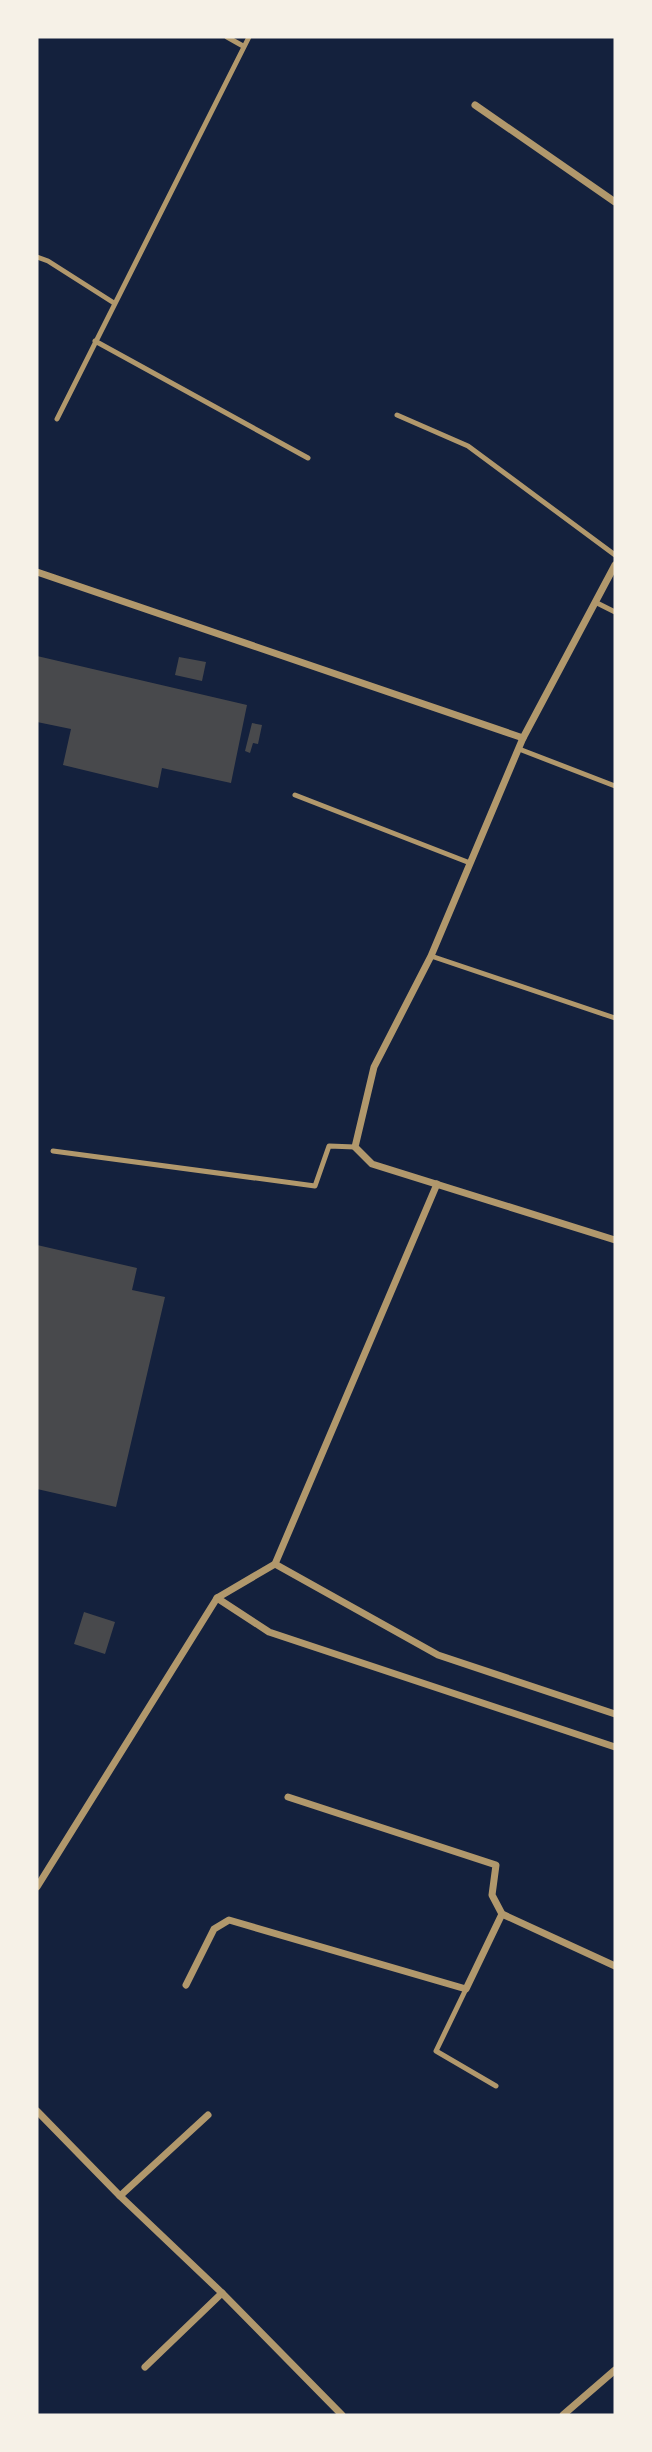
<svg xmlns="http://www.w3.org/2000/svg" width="652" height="2452" font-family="Poppins,sans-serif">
  <rect width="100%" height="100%" fill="#14213d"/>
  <g fill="#48494c">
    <path d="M37,656L247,705L231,783L162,768L158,788L63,765L71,729L37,722Z"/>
    <path d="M179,657L206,662L202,681L175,675Z"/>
    <path d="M252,723L262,725L258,744L253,743L250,753L245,751Z"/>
    <path d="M37,1245L137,1268L132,1290L165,1297L116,1507L37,1489Z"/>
    <path d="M84,1612L115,1622L105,1654L74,1644Z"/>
  </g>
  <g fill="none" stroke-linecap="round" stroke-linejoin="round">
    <g stroke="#b1986c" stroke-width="5">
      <path d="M227,37L243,46"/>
      <path d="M37,257L48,261L114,303"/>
      <path d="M95,341L308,458"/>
      <path d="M397,415L468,446L615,555"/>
      <path d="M57,419L249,37"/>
      <path d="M595,602L615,612"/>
      <path d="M519,749L615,786"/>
      <path d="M295,795L470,863"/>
      <path d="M431,956L615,1018"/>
      <path d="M53,1151L315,1186L329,1146L355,1147"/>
      <path d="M466,1989L436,2051L496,2086"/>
    </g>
    <g stroke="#b1986c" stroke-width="7">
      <path d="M475,105L615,202"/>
      <path d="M615,565L523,738L431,956L374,1067L355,1147L372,1164L615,1240"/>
      <path d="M37,572L523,738"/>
      <path d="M275,1564L438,1655L615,1714"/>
      <path d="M217,1598L269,1632L615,1747"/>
      <path d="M288,1797L496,1865L492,1895L502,1914L615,1966"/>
      <path d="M37,1887L217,1598L275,1564L437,1184"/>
      <path d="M186,1985L214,1929L229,1920L466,1989L502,1914"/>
      <path d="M37,2111L120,2196L222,2293L342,2415"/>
      <path d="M120,2196L208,2115"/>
      <path d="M145,2367L222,2293"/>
      <path d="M563,2415L615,2370"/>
    </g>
  </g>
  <rect width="652" height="2452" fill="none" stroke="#f6f1e7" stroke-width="77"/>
</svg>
